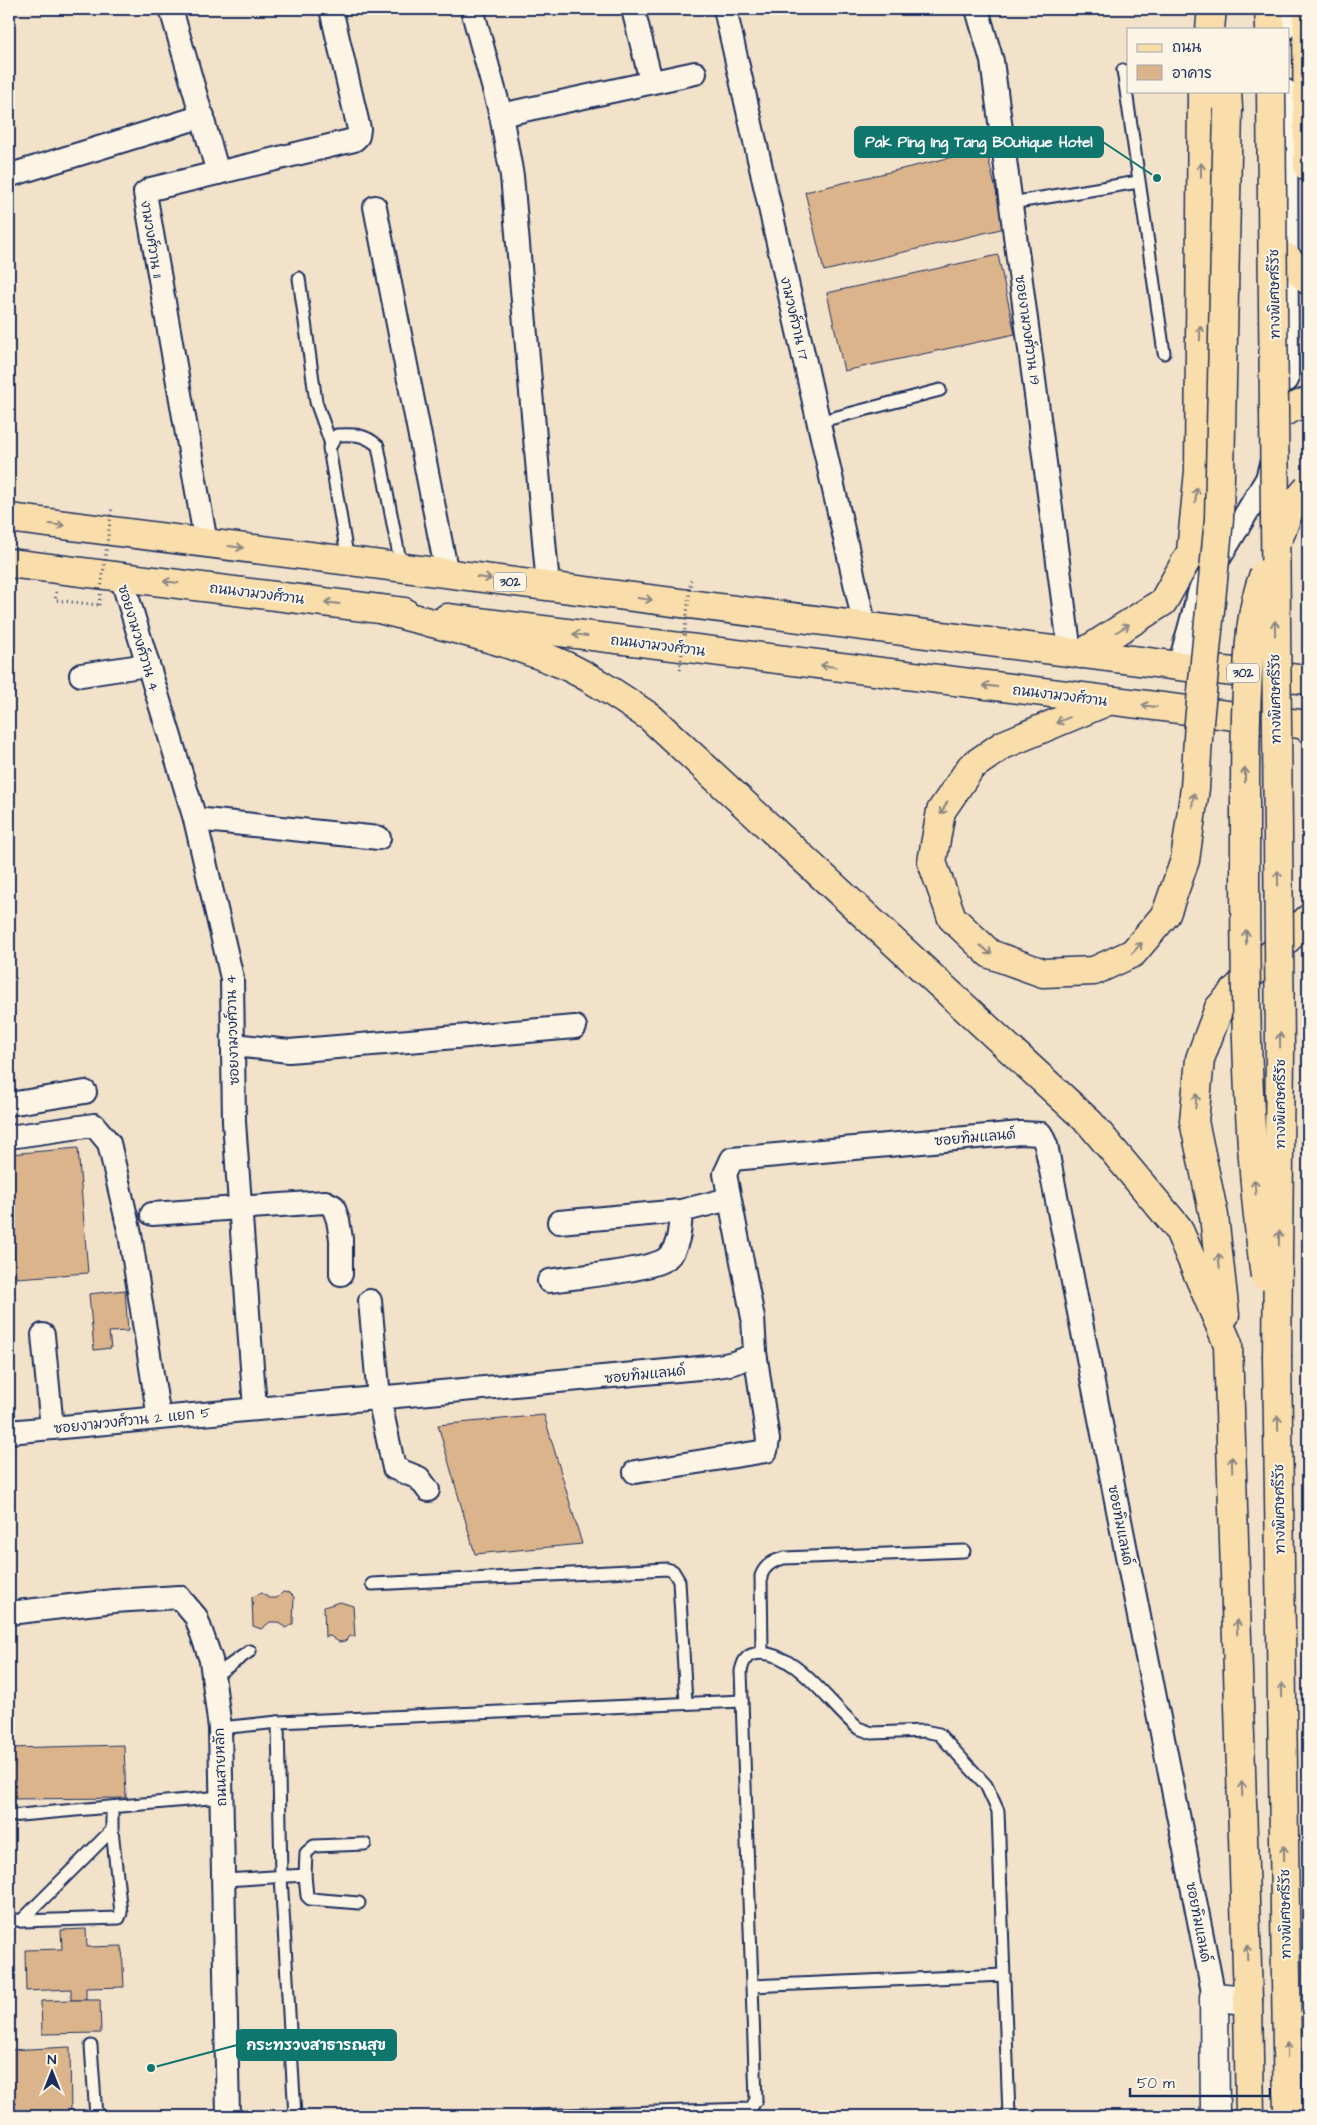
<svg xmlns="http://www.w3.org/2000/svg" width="1317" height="2125" font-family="'Architects Daughter','Playpen Sans Thai',sans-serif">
  <rect width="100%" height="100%" fill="#f2e2ca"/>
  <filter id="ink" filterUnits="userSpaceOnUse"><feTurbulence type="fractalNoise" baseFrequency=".02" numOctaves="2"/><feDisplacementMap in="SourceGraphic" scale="10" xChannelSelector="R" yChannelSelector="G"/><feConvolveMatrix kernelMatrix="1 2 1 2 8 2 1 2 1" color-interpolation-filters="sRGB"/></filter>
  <g filter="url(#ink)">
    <g fill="#dbb48c" stroke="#1b2f5e">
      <path d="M986,149L1005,228L824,271L805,192Z"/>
      <path d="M998,255L1015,334L844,371L827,293Z"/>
      <path d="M78,1148L88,1273L16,1278L9,1184V1154Z"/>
      <path d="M125,1290L128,1331L109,1332L111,1348L94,1350L89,1294Z"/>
      <path d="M544,1415L582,1544L475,1554L438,1425Z"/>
      <path d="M283,1592L290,1593L294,1597L293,1624L286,1628L277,1622H270L261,1629L253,1626L252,1597L262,1593L269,1598H277Z"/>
      <path d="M340,1602L353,1606L355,1636H350L345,1641L339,1642L330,1636L325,1637L324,1607Z"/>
      <path d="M124,1745L126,1798L9,1799V1748Z"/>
      <path d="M86,1929L87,1947L122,1946L124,1987L86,1988V2000H71V1989L26,1991L25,1950L62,1949L61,1930Z"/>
      <path d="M71,2000H100L101,2033L42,2034L41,2001Z"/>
      <path d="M70,2047L71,2116H9V2050Z"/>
    </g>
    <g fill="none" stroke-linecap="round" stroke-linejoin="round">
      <defs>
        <g id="service">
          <path d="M1123,70L1164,353"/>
          <path d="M1011,203L1138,182"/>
          <path d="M299,278L316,402L331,444"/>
          <path d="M818,422L940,390"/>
          <path d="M348,561L329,448L337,435C354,434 365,434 378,446L401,566"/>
          <path d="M372,1584L667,1569L673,1571L679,1581L686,1703"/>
          <path d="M762,1652L761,1576C765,1565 773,1561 784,1558L964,1551"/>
          <path d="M213,1677L250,1651"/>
          <path d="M220,1728L278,1722"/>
          <path d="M9,1816L221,1797"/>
          <path d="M305,1875L307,1896L310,1899L359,1903"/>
          <path d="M225,1880L305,1875L306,1853L314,1846L365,1844"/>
          <path d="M9,1918L21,1921L112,1830V1807"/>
          <path d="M21,1921L119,1918L121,1913L112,1830"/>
          <path d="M752,1986L1004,1975"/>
          <path d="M91,2046L96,2116"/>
          <path d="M295,2116L281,1876L278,1722L742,1701"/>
          <path d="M532,2116L747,2109L751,2108L756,2100L741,1671C743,1663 745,1656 754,1654C793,1646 830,1706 858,1728L872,1733L924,1731L939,1734L986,1785L998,1811L1009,2116"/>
        </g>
        <g id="minor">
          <path d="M171,9L218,173"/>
          <path d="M472,9L501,115L512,176L548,586"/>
          <path d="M633,9L651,81"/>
          <path d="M725,9L865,627"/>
          <path d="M977,9L992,61L1070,653"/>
          <path d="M1284,29V9"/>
          <path d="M1286,91L1287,380"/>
          <path d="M501,115L695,73"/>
          <path d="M14,174L203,116"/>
          <path d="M375,207L447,574"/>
          <path d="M206,543L145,193L151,189L354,140L358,136L359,129L331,9"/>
          <path d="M121,576L195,819L232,978L234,1122L255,1408"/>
          <path d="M1179,666L1200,590L1267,479L1272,460"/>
          <path d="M81,675L147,665"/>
          <path d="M195,819L379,838"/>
          <path d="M234,1045L289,1051L575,1027"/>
          <path d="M9,1104L85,1092"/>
          <path d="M9,1137L94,1125L109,1143L130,1234L159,1418"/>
          <path d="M152,1214L325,1202L333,1206L338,1220L341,1239V1274"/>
          <path d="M559,1222L681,1211"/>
          <path d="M549,1281C573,1277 651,1271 667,1258C680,1247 680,1226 681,1211L729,1199"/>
          <path d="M370,1301L379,1398L394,1468L419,1478L428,1490"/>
          <path d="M43,1335L52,1428"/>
          <path d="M9,1432L699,1368C718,1366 740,1365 755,1352"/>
          <path d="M635,1472L766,1451L768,1440L755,1352L753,1318L725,1174L732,1159L1021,1133L1041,1134L1046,1145L1214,1997"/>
          <path d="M9,1613L114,1601L179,1597L196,1617L211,1660L220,1728L228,2116"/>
        </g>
        <path id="tertiary" d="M1215,2116L1214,1997L1248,2000"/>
        <g id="primary">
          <path d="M9,518L1179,666L1308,680"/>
          <path d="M9,563L404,612"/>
          <path d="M447,618L1308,725"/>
        </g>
        <g id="motorway">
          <path d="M1269,9L1270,29"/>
          <path d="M1307,9L1308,167"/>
          <path d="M1210,29L1212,9"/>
          <path d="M1227,91L1228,109"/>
          <path d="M1287,258L1308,280"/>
          <path d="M1286,411L1308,401"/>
          <path d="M380,609C441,626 504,639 562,664C593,678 621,698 650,717L1090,1123L1178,1228L1228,1344L1248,2000L1250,2116"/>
          <path d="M1081,654L1163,602L1191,552L1199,471L1202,91"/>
          <path d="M1307,725L1308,728"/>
          <path d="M971,767L1003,745L1108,701"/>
          <path d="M1225,1315L1214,1216L1194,1121L1200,1059L1219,1008L1243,982L1308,919"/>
          <path d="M1277,1357L1288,2116"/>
        </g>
      </defs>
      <use href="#service" stroke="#1b2f5e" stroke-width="15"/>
      <use href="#minor" stroke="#1b2f5e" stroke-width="26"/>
      <use href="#tertiary" stroke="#1b2f5e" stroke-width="31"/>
      <use href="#primary" stroke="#1b2f5e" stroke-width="31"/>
      <use href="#motorway" stroke="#1b2f5e" stroke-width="31"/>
      <path stroke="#1b2f5e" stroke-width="3" stroke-dasharray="1 4" stroke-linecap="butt" d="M56,592L55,600L99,605"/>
      <use href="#service" stroke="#fcf5e5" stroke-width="11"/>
      <use href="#minor" stroke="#fcf5e5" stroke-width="22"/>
      <use href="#tertiary" stroke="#fcf5e5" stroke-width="28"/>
      <use href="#primary" stroke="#f9deab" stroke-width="28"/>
      <use href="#motorway" stroke="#f9deab" stroke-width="28"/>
      <defs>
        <g id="motorway-bridge">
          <path d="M1271,91L1280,1048L1277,1357"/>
          <path d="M1279,537L1290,509L1308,488"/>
          <path d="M1264,574C1250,610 1249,651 1247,690C1245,730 1245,770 1245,811C1245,966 1244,1122 1265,1276"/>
          <path d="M971,767L941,811L932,862L952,918L990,954L1043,973L1094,971L1133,953L1166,914L1185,860L1195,788L1199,722L1219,519L1228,109"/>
        </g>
      </defs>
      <use href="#motorway-bridge" stroke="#1b2f5e" stroke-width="31" stroke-linecap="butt"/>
      <g stroke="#1b2f5e" stroke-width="3" stroke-dasharray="1 4" stroke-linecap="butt">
        <path d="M99,605L112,506"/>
        <path d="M680,670L691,580"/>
      </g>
      <use href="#motorway-bridge" stroke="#f9deab" stroke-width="28"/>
    </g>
    <defs><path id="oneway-shaft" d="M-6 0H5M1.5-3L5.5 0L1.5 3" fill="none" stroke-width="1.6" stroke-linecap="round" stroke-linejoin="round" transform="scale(1.25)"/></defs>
    <g stroke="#8a8684">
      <use href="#oneway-shaft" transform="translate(1201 170) rotate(-90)"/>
      <use href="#oneway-shaft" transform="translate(1200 333) rotate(-90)"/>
      <use href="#oneway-shaft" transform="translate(1196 495) rotate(-84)"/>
      <use href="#oneway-shaft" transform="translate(57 525) rotate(7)"/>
      <use href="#oneway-shaft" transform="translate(236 547) rotate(7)"/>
      <use href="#oneway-shaft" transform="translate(484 578) rotate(7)"/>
      <use href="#oneway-shaft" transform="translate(171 582) rotate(-173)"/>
      <use href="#oneway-shaft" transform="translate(645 599) rotate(8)"/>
      <use href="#oneway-shaft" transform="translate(332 603) rotate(-173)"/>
      <use href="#oneway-shaft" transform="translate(1123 628) rotate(-32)"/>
      <use href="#oneway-shaft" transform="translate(1275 628) rotate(-90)"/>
      <use href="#oneway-shaft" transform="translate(580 635) rotate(-172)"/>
      <use href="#oneway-shaft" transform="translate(828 666) rotate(-173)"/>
      <use href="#oneway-shaft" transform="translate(990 686) rotate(-173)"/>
      <use href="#oneway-shaft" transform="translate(1149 706) rotate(-173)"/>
      <use href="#oneway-shaft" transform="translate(1063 720) rotate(157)"/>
      <use href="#oneway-shaft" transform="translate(1245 775) rotate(-90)"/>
      <use href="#oneway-shaft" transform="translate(1193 800) rotate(-82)"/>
      <use href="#oneway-shaft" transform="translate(944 808) rotate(118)"/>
      <use href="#oneway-shaft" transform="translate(1278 878) rotate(-91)"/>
      <use href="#oneway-shaft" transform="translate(1246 937) rotate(-91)"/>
      <use href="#oneway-shaft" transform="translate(1137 948) rotate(-47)"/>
      <use href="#oneway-shaft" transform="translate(986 950) rotate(39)"/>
      <use href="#oneway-shaft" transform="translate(1280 1040) rotate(-91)"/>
      <use href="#oneway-shaft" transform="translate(1196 1101) rotate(-85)"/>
      <use href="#oneway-shaft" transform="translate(1255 1187) rotate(-95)"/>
      <use href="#oneway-shaft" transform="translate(1279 1238) rotate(-89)"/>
      <use href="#oneway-shaft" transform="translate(1219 1261) rotate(-96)"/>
      <use href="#oneway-shaft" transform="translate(1278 1423) rotate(-91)"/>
      <use href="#oneway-shaft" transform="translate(1232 1464) rotate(-92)"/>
      <use href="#oneway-shaft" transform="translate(1237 1627) rotate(-92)"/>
      <use href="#oneway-shaft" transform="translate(1282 1690) rotate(-91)"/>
      <use href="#oneway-shaft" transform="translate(1242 1789) rotate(-92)"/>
      <use href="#oneway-shaft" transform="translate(1284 1853) rotate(-91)"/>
      <use href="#oneway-shaft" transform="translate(1247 1952) rotate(-92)"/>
      <use href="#oneway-shaft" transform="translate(1287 2050) rotate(-91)"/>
    </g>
  </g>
  <g text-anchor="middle" stroke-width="4" stroke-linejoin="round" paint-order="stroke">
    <g fill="#fcf5e5" stroke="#5e6a86" stroke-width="1">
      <rect x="494" y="572.5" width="32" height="19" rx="4"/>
      <rect x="1227" y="663.5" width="32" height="19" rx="4"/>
    </g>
    <g font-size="12" font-weight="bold" fill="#1b2f5e">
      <text x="510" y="586">302</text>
      <text x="1243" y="677">302</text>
    </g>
    <g font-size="14" fill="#1b2f5e" stroke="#fcf5e5">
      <text transform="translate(152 239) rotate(81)" y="5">งามวงศ์วาน 11</text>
      <text transform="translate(1274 294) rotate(-91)" y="5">ทางพิเศษศรีรัช</text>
      <text transform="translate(795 318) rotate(77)" y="5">งามวงศ์วาน 17</text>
      <text transform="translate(1028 330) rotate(82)" y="5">ซอยงามวงศ์วาน 19</text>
      <text transform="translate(257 593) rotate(7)" y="5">ถนนงามวงศ์วาน</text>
      <text transform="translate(139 638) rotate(73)" y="5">ซอยงามวงศ์วาน 4</text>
      <text transform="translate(658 645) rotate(7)" y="5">ถนนงามวงศ์วาน</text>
      <text transform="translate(1060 695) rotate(7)" y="5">ถนนงามวงศ์วาน</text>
      <text transform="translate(1275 699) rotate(-91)" y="5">ทางพิเศษศรีรัช</text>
      <text transform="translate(232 1030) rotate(-92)" y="5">ซอยงามวงศ์วาน 4</text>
      <text transform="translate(1280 1104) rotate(-90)" y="5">ทางพิเศษศรีรัช</text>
      <text transform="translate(975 1137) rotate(-5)" y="5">ซอยทิมแลนด์</text>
      <text transform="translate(645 1374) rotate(-6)" y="5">ซอยทิมแลนด์</text>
      <text transform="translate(132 1420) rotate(-6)" y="5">ซอยงามวงศ์วาน 2 แยก 5</text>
      <text transform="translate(1279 1509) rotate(-91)" y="5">ทางพิเศษศรีรัช</text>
      <text transform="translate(1121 1525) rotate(79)" y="5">ซอยทิมแลนด์</text>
      <text transform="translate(220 1767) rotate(-92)" y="5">ถนนสายหลัก</text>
      <text transform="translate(1285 1914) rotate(-91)" y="5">ทางพิเศษศรีรัช</text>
      <text transform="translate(1199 1922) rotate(79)" y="5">ซอยทิมแลนด์</text>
    </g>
  </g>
  <path fill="none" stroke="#0f766e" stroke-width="2" d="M1157 178L1103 142M151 2068L237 2045"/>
  <g fill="#0f766e" stroke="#fcf5e5" stroke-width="2">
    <circle cx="1157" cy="178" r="5"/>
    <circle cx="151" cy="2068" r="5"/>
  </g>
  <g fill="#0f766e" stroke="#0f766e" stroke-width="2">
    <rect x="855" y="127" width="248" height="30" rx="5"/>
    <rect x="237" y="2030" width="159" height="30" rx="5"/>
  </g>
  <g font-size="15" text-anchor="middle" font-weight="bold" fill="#fff">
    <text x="979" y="147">Pak Ping Ing Tang BOutique Hotel</text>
    <text x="316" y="2050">กระทรวงสาธารณสุข</text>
  </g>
  <rect width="1317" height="2125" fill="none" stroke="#fcf5e5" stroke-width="30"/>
  <rect x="15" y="15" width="1287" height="2095" fill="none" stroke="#1b2f5e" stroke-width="2" filter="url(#ink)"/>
  <rect x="1127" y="28" width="162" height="65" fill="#fcf5e5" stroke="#a2a6af"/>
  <rect x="1137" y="44" width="25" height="8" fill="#f9deab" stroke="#a2a6af"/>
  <text x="1172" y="52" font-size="15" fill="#1b2f5e">ถนน</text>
  <rect x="1137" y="65" width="25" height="15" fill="#dbb48c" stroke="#a2a6af"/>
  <text x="1172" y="78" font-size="15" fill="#1b2f5e">อาคาร</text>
  <g transform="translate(52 2072)" stroke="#fcf5e5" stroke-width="4" paint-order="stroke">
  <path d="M0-4L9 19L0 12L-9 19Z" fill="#1b2f5e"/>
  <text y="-8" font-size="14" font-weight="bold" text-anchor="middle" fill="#1b2f5e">N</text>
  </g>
  <path d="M1130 2088v8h140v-8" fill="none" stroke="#1b2f5e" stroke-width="2.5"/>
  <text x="1137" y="2088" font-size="15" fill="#1b2f5e" stroke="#fcf5e5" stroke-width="4" paint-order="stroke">50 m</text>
</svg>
